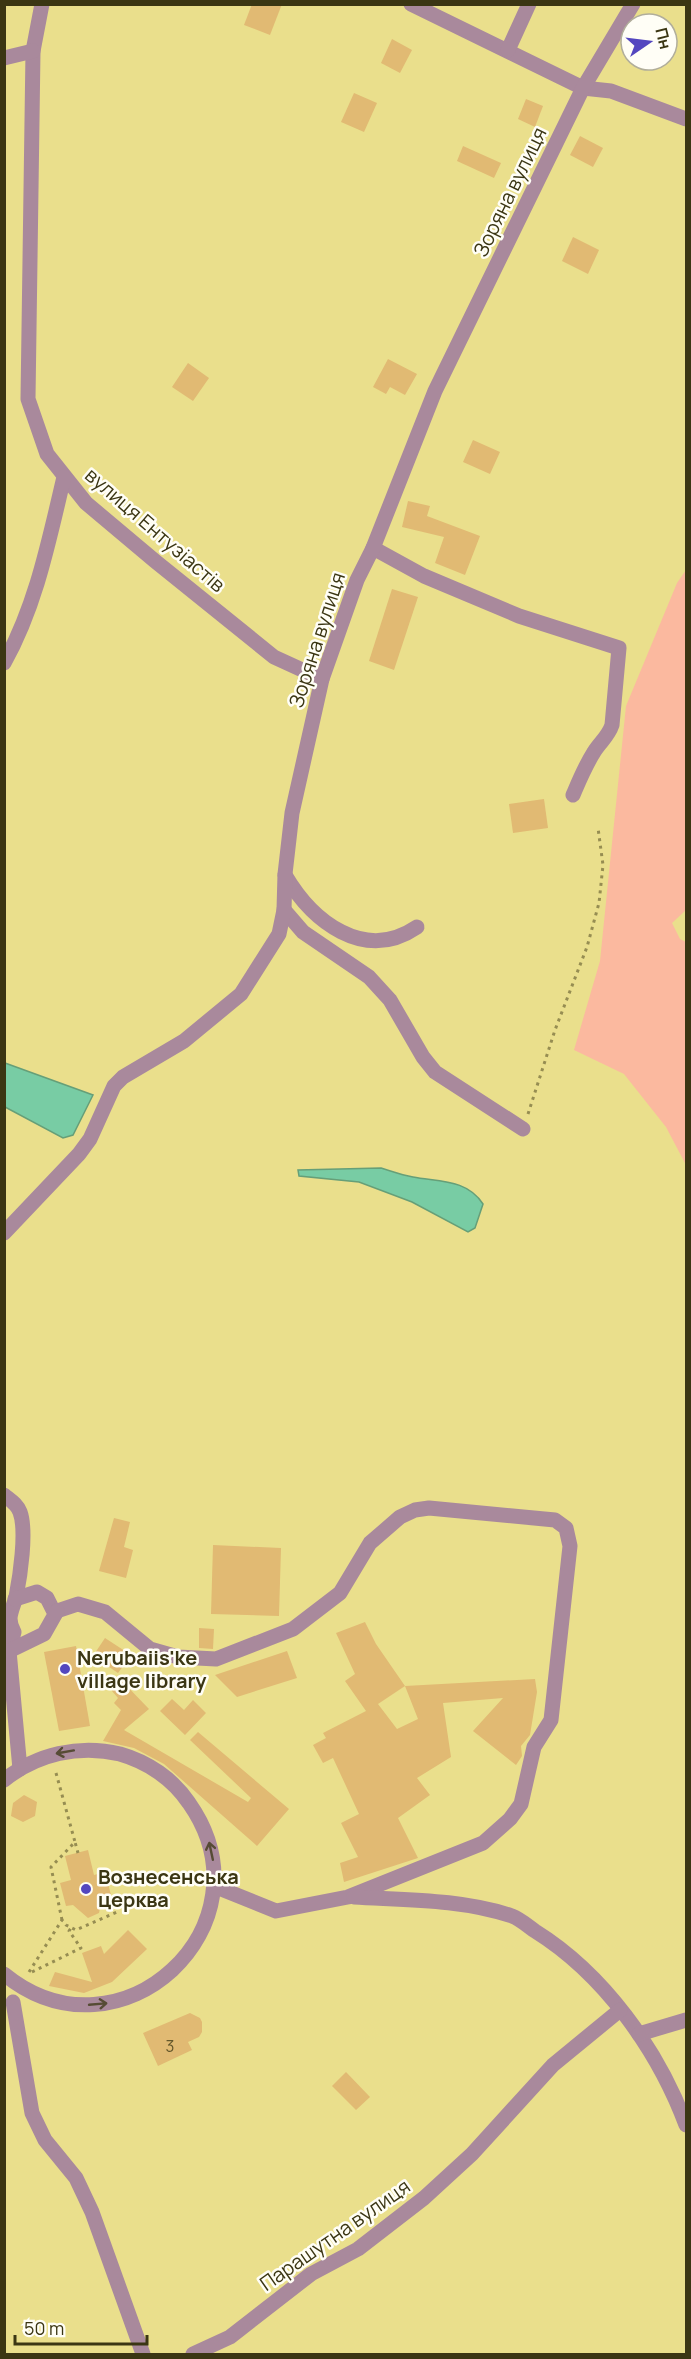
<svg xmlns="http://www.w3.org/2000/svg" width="691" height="2359" font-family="Manrope,sans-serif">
  <rect width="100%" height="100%" fill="#eadf8c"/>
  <path fill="#fbb99f" d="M686,570V910L672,923L680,939L686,942V1165L666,1127L624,1074L574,1050L600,961L626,706L677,583Z"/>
  <g fill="#78cca4" stroke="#669f78" stroke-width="1.5">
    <path d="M5,1063L93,1095L73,1135L63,1138L5,1107Z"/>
    <path d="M381,1168C391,1171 402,1175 413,1177C439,1182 467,1179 483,1204L475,1228L468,1232L412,1202L359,1182L299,1176L298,1170Z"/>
  </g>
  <g fill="#e1ba73" fill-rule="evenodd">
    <path d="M252,4H282L270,35L244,25Z"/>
    <path d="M392,39L412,50L400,73L381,63Z"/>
    <path d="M354,93L377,103L364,132L341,122Z"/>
    <path d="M526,99L543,106L535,127L518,119Z"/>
    <path d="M580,136L603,148L593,167L570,155Z"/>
    <path d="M463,146L501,163L494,178L457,161Z"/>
    <path d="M573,237L599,250L588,274L562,261Z"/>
    <path d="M388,359L417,374L405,395L390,387L386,394L373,387Z"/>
    <path d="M188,363L209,378L193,401L172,387Z"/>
    <path d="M473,440L500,452L490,474L463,462Z"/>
    <path d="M408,501L430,506L427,516L480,536L465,575L435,563L444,537L402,527Z"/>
    <path d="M392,589L418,597L394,670L369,661Z"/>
    <path d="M544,799L548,828L513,833L509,804Z"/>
    <path d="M114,1518L130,1522L124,1547L133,1550L126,1578L99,1571Z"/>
    <path d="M213,1545L281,1548L279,1616L211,1614Z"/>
    <path d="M365,1622L376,1644L405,1686L535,1679L537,1692L530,1735L521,1746L522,1756L516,1765L473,1731L503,1698L443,1703L451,1757L417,1778L430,1795L398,1818L418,1858L344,1882L340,1863L358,1857L341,1823L359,1814L333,1758L323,1763L313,1745L326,1738L323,1733L366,1711L345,1681L355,1674L336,1633ZM405,1686L418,1719L397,1729L378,1704Z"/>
    <path d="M199,1628L214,1629L213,1649L199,1648Z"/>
    <path d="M105,1638L131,1655L118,1673L93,1656Z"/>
    <path d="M76,1646L90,1726L59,1731L44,1652Z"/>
    <path d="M287,1651L297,1678L237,1697L215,1675Z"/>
    <path d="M122,1681L149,1709L124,1730L248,1802L251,1798L190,1740L198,1732L289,1809L257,1846L164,1764L134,1748L103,1741L121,1710L114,1703L118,1698L112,1691Z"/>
    <path d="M172,1699L184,1710L193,1700L206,1713L185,1735L160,1711Z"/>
    <path d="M24,1795L37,1802L35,1816L23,1822L11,1816L13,1803Z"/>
    <path d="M88,1850L94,1875L105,1872L111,1895L102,1898L99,1913L88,1918L73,1905L66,1906L60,1883L71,1880L65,1856Z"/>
    <path d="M128,1930L147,1949L112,1982L84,1993L49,1986L55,1972L92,1982L82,1953L101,1946L104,1954Z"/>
    <path d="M190,2013L200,2018L202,2022V2032L199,2037L188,2042L192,2050L158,2066L143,2033Z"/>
    <path d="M346,2072L370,2097L356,2110L332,2086Z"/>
  </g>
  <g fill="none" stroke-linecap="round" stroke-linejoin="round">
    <g stroke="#968d52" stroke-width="3" stroke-dasharray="3 4.5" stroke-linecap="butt">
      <path d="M528,1114L555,1030L587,947L599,903L603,865L598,828"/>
      <path d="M56,1773L75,1842"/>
      <path d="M62,1920L51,1867L75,1842L78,1853"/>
      <path d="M29,1972L62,1920L66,1925L76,1930L117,1912"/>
      <path d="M32,1972L81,1948L69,1931L71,1928"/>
    </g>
    <g stroke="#a9899c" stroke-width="15">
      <path d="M42,4L33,51L28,399L47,454L86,503L155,561L274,657L322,679"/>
      <path d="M411,4L583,88L611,91L686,119"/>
      <path d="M508,50L529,4"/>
      <path d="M4,58L33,51"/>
      <path d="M373,548L424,576L519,616L619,648L612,725C608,737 600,742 594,752C585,766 579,781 573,795"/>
      <path d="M4,663C36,606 49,540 64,477"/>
      <path d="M285,875C312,921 364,963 417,927"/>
      <path d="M284,910L303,932L369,977L390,1000L423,1057L435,1072L523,1129"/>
      <path d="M4,1233L79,1154L90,1139L114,1086L123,1077L184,1041L241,994L279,934L284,910L285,874L292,813L322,679L357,580L373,548L435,391L583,88L633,4"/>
      <path d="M4,1495C10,1500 17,1504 20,1512C27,1531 20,1577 16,1597C12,1611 6,1618 14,1632L9,1651L20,1769"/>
      <path d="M15,1599L37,1592L47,1598L53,1610L57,1611"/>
      <path d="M57,1611L78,1604L105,1612L150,1649L178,1657L216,1659L293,1629L340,1593L370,1543L400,1517L415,1510L429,1508L555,1520L566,1528L570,1546L551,1720L534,1747L521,1804L510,1819L483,1843L348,1897L276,1911L214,1886"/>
      <path d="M9,1651L44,1634L57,1611"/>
      <path d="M4,1780C37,1754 79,1744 120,1754C148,1762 173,1779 189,1803C275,1925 120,2069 4,1974"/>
      <path d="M354,1897C405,1900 462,1899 512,1916C520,1919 528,1926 535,1931C604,1974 658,2050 686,2125"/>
      <path d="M13,2002L32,2113L45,2140L76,2178L92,2212L143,2354"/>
      <path d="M639,2034L686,2020"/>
      <path d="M193,2354L230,2337L311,2274L358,2249L424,2198L472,2154L553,2065L620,2010"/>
    </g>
  </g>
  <defs><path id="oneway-shaft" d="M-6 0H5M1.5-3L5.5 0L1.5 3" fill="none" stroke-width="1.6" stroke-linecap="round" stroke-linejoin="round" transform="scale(1.5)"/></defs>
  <g stroke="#564b35">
    <use href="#oneway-shaft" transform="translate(65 1752) rotate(170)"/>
    <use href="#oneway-shaft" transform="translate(211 1851) rotate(-102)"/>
    <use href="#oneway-shaft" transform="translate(98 2004) rotate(-5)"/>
  </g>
  <g fill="#5447bf" stroke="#fffef6" stroke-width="2">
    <circle cx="65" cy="1669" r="6"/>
    <circle cx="86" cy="1889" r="6"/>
  </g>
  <g text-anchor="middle" stroke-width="5" stroke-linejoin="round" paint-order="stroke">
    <g font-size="16" fill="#64572b">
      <text x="170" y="2052">3</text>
    </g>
    <g font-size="20" fill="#3b3613" stroke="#fffef6">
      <text transform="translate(510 192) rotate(-64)" y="7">Зоряна вулиця</text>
      <text transform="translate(155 530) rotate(41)" y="7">вулиця Ентузіастів</text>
      <text transform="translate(317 640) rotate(-72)" y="7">Зоряна вулиця</text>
      <text transform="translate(335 2235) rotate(-35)" y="7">Парашутна вулиця</text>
    </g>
    <g font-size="20" font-weight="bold" fill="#3b3613" stroke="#fffef6" text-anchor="start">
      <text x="77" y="1665">Nerubaiis'ke<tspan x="77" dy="23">village library</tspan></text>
      <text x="98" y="1884">Вознесенська<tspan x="98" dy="23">церква</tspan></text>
    </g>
  </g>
  <rect width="691" height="2359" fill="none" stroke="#3b3613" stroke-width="12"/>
  <g transform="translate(649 42) rotate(76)"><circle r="28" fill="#fffef6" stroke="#b1ae9b" stroke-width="1.5"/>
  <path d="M0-4.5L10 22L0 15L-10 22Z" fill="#5447bf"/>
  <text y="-9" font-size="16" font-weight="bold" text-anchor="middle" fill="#3b3613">Пн</text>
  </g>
  <path d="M15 2335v9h132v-9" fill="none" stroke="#3b3613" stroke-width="3"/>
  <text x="24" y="2335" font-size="18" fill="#3b3613" stroke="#fffef6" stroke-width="4.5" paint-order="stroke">50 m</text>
</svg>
